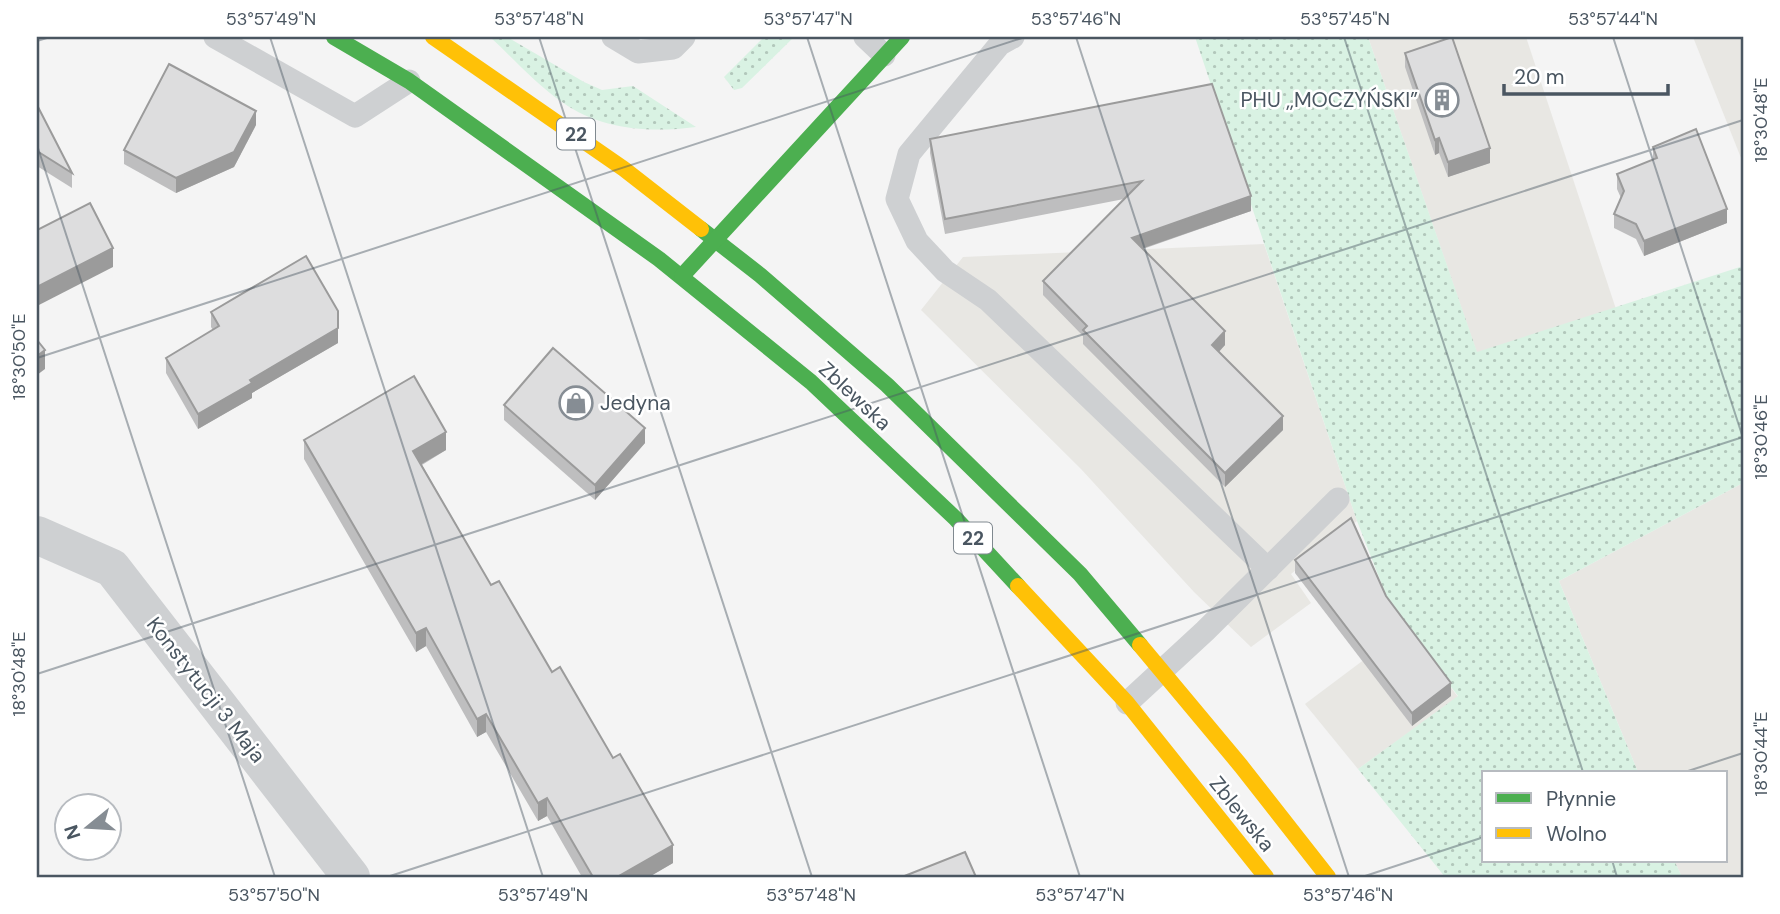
<svg xmlns="http://www.w3.org/2000/svg" width="1780" height="914" font-family="'DM Sans',sans-serif">
  <defs>
    <pattern id="grass-dots" width="8" height="8" patternUnits="userSpaceOnUse" patternTransform="scale(1.75)"><rect width="8" height="8" fill="#d9f2e3"/><path d="M2 2h.1M6 6h.1" fill="none" stroke="#b2c7bb" stroke-width="1.8" stroke-linecap="round"/></pattern>
  </defs>
  <rect width="100%" height="100%" fill="#f4f4f4"/>
  <g fill="#e8e7e3">
    <path d="M1368,37H1526L1616,309L1477,353Z"/>
    <path d="M1693,37H1743V163Z"/>
    <path d="M1264,244L1357,521L1291,574L1311,603L1251,647L1194,592L1081,469L921,310L963,257Z"/>
    <path d="M1743,483V877H1682L1674,860H1726V772H1638L1559,581Z"/>
    <path d="M1408,630L1458,697L1358,769L1305,704L1397,635Z"/>
  </g>
  <g fill="url(#grass-dots)">
    <path d="M490,37H507L584,82L602,90L633,86L696,127C650,133 601,130 562,102C536,84 513,58 490,37Z"/>
    <path d="M764,37H794L742,88L734,90L724,77Z"/>
    <path d="M1195,37H1368L1477,352L1743,266V483L1559,581L1638,772H1484V860H1674L1682,877H1445L1358,769L1458,696L1408,631H1400L1357,521Z"/>
  </g>
  <g fill="none" stroke-linecap="round" stroke-linejoin="round">
    <g stroke="#ced0d2" stroke-width="23">
      <path d="M215,37L355,116L409,81"/>
      <path d="M613,37L638,52L673,48L684,37"/>
      <path d="M865,37L884,55"/>
      <path d="M1013,37L1000,44L909,154L897,199L917,241L945,271L988,300L1268,569"/>
      <path d="M1127,703L1205,631L1338,499"/>
    </g>
    <path stroke="#ced0d2" stroke-width="38" d="M37,535L112,568L351,877"/>
    <g stroke="#4caf50" stroke-width="16">
      <path d="M334,37L409,81L659,259L811,382L956,519L1018,586"/>
      <path d="M701,229L760,275L887,385L1080,574L1140,645"/>
      <path d="M682,276L902,37"/>
    </g>
    <g stroke="#ffc107" stroke-width="16">
      <path d="M433,37L624,169L701,229"/>
      <path d="M1018,586L1127,703L1266,877"/>
      <path d="M1140,645L1241,766L1328,877"/>
    </g>
  </g>
  <g fill="#bebebf">
    <path d="M1405,53L1490,163L1448,177L1439,153L1435,155L1405,67Z"/>
    <path d="M1212,84L1251,211L1143,249L1225,345L1219,352L1283,430L1225,487L1083,344V336L1043,295V281L1124,199L945,234L930,153V139Z"/>
    <path d="M37,105L72,173V188L37,166Z"/>
    <path d="M256,125L234,167L176,193L124,164V150Z"/>
    <path d="M1653,147L1727,223L1644,256L1636,239L1614,228V214L1621,198L1617,189V174L1653,160Z"/>
    <path d="M211,312L338,343L252,393V398L198,429L166,373V358L213,330L211,327Z"/>
    <path d="M504,405L645,443L595,500L504,420Z"/>
    <path d="M304,440L446,450L422,465L491,585L552,672L673,863L649,877H582L547,816L538,821L486,732L477,737L426,646L416,652L304,459Z"/>
    <path d="M1295,560L1386,596L1451,696L1412,726L1295,573Z"/>
  </g>
  <g fill="#9b9b9b">
    <path d="M256,111V125L234,167L176,193V178Z"/>
    <path d="M1439,138V153L1435,155V140Z"/>
    <path d="M1490,148V163L1448,177V162Z"/>
    <path d="M1251,196V211L1132,252V238Z"/>
    <path d="M1727,209V223L1644,256V241Z"/>
    <path d="M113,248V267L37,306V287Z"/>
    <path d="M338,328V343L252,393V398L198,429V414L250,380Z"/>
    <path d="M1225,331V345L1212,359V345Z"/>
    <path d="M45,350V369L37,375V356Z"/>
    <path d="M1283,416V430L1225,487V473Z"/>
    <path d="M645,428V443L595,500V485Z"/>
    <path d="M446,432V450L413,469V451Z"/>
    <path d="M426,628V646L416,652V633Z"/>
    <path d="M1451,683V696L1412,726V713Z"/>
    <path d="M486,714V732L477,737V719Z"/>
    <path d="M547,798V816L538,821V803Z"/>
    <path d="M673,845V863L649,877H617Z"/>
  </g>
  <g fill="#ddddde" stroke="#9b9b9b" stroke-width="2">
    <path d="M1452,37L1490,148L1448,162L1439,138L1435,140L1405,53Z"/>
    <path d="M169,64L256,111L234,152L176,178L124,150Z"/>
    <path d="M1212,84L1251,196L1132,238L1225,331L1212,345L1283,416L1225,473L1083,330L1087,326L1043,281L1142,181L945,219L930,139Z"/>
    <path d="M37,105L72,173L37,151Z"/>
    <path d="M1696,129L1727,209L1644,241L1636,224L1614,214L1624,191L1617,174L1657,158L1653,147Z"/>
    <path d="M90,203L113,248L37,287V230Z"/>
    <path d="M306,256L338,311V328L250,380L252,383L198,414L166,358L219,326L211,312Z"/>
    <path d="M37,340L45,350L37,356Z"/>
    <path d="M553,348L645,428L595,485L504,405Z"/>
    <path d="M414,376L446,432L413,451L491,585L499,581L552,672L560,667L613,758L620,754L673,845L617,877H593L547,798L538,803L486,714L477,719L426,628L416,633L304,440Z"/>
    <path d="M1351,518L1386,596L1451,683L1412,713L1295,560Z"/>
    <path d="M965,852L976,877H902Z"/>
  </g>
  <path fill="none" stroke="#4a5661" stroke-width="2" stroke-opacity="0.45" d="M270,37L543,877M539,37L812,877M807,37L1080,877M1076,37L1349,877M1344,37L1583,772M1613,37L1743,438M37,41L50,37M37,145L275,877M37,358L1025,37M37,674L1743,120M1685,772L1743,753M1612,860L1617,877M387,877L1743,437M1362,877L1484,837"/>
  <defs>
    <symbol id="building-ring" viewBox="-11 -11 22 22"><circle r="9.5" fill="#fff" stroke="#868d94" stroke-width="1.5"/><path d="M-4-6H4V6H1V3H-1V6H-4ZM-2.5-4.3h1.7v1.8h-1.7ZM.8-4.3h1.7v1.8H.8ZM-2.5-1h1.7V.8h-1.7ZM.8-1h1.7V.8H.8Z" fill="#868d94"/></symbol>
    <symbol id="shop-ring" viewBox="-11 -11 22 22"><circle r="9.5" fill="#fff" stroke="#868d94" stroke-width="1.5"/><path d="M-5-2.5h2.3a2.7 3.5 0 0 1 5.4 0H5L5.5 6h-11ZM-1.5-2.5h3a1.5 2.3 0 0 0-3 0Z" fill="#868d94"/></symbol>
  </defs>
  <g fill-rule="evenodd">
    <use href="#building-ring" x="1423" y="81" width="38" height="38"/>
    <use href="#shop-ring" x="557" y="384" width="38" height="38"/>
  </g>
  <g text-anchor="middle" stroke-width="5" stroke-linejoin="round" paint-order="stroke">
    <g fill="#fff" stroke="#808990" stroke-width="2">
      <rect x="557" y="118.5" width="38" height="31" rx="5"/>
      <rect x="954" y="522.5" width="38" height="31" rx="5"/>
    </g>
    <g font-size="19" font-weight="bold" fill="#4a5661">
      <text x="576" y="141">22</text>
      <text x="973" y="545">22</text>
    </g>
    <g font-size="21" fill="#4a5661" stroke="#fff" text-anchor="end">
      <text x="1418" y="107">PHU ,,MOCZYŃSKI”</text>
      <text x="600" y="410" text-anchor="start">Jedyna</text>
    </g>
    <g font-size="21" fill="#4a5661" stroke="#fff">
      <text transform="translate(855 396) rotate(43)" y="7">Zblewska</text>
      <text transform="translate(206 690) rotate(52)" y="7">Konstytucji 3 Maja</text>
      <text transform="translate(1242 814) rotate(51)" y="7">Zblewska</text>
    </g>
  </g>
  <rect width="1780" height="914" fill="none" stroke="#ffffff" stroke-width="77"/>
  <rect x="1482" y="771" width="245" height="91" fill="#ffffff" stroke="#b7bbc0" stroke-width="2"/>
  <rect x="1496" y="793" width="35" height="10" fill="#4caf50" stroke="#b7bbc0" stroke-width="2"/>
  <text x="1546" y="806" font-size="21" fill="#4a5661">Płynnie</text>
  <rect x="1496" y="828" width="35" height="10" fill="#ffc107" stroke="#b7bbc0" stroke-width="2"/>
  <text x="1546" y="841" font-size="21" fill="#4a5661">Wolno</text>
  <g transform="translate(88 827) rotate(252)"><circle r="33" fill="#ffffff" stroke="#b7bbc0" stroke-width="2"/>
  <path d="M0-5L12 26L0 18L-12 26Z" fill="#868d94"/>
  <text y="-10" font-size="19" font-weight="bold" text-anchor="middle" fill="#4a5661">N</text>
  </g>
  <path d="M1504 84v10h164v-10" fill="none" stroke="#4a5661" stroke-width="3.5"/>
  <text x="1514" y="84" font-size="21" fill="#4a5661" stroke="#ffffff" stroke-width="5" paint-order="stroke">20 m</text>
  <rect x="38" y="38" width="1704" height="838" fill="none" stroke="#4a5661" stroke-width="2.5"/>
  <g font-size="18" text-anchor="middle" fill="#4a5661">
    <text x="271" y="25">53°57'49"N</text>
    <text x="539" y="25">53°57'48"N</text>
    <text x="808" y="25">53°57'47"N</text>
    <text x="1076" y="25">53°57'46"N</text>
    <text x="1345" y="25">53°57'45"N</text>
    <text x="1613" y="25">53°57'44"N</text>
    <text transform="translate(1761 120) rotate(-90)" y="6">18°30'48"E</text>
    <text transform="translate(19 357) rotate(-90)" y="6">18°30'50"E</text>
    <text transform="translate(1761 437) rotate(-90)" y="6">18°30'46"E</text>
    <text transform="translate(19 674) rotate(-90)" y="6">18°30'48"E</text>
    <text transform="translate(1761 754) rotate(-90)" y="6">18°30'44"E</text>
    <text x="274" y="901">53°57'50"N</text>
    <text x="543" y="901">53°57'49"N</text>
    <text x="811" y="901">53°57'48"N</text>
    <text x="1080" y="901">53°57'47"N</text>
    <text x="1348" y="901">53°57'46"N</text>
  </g>
</svg>
